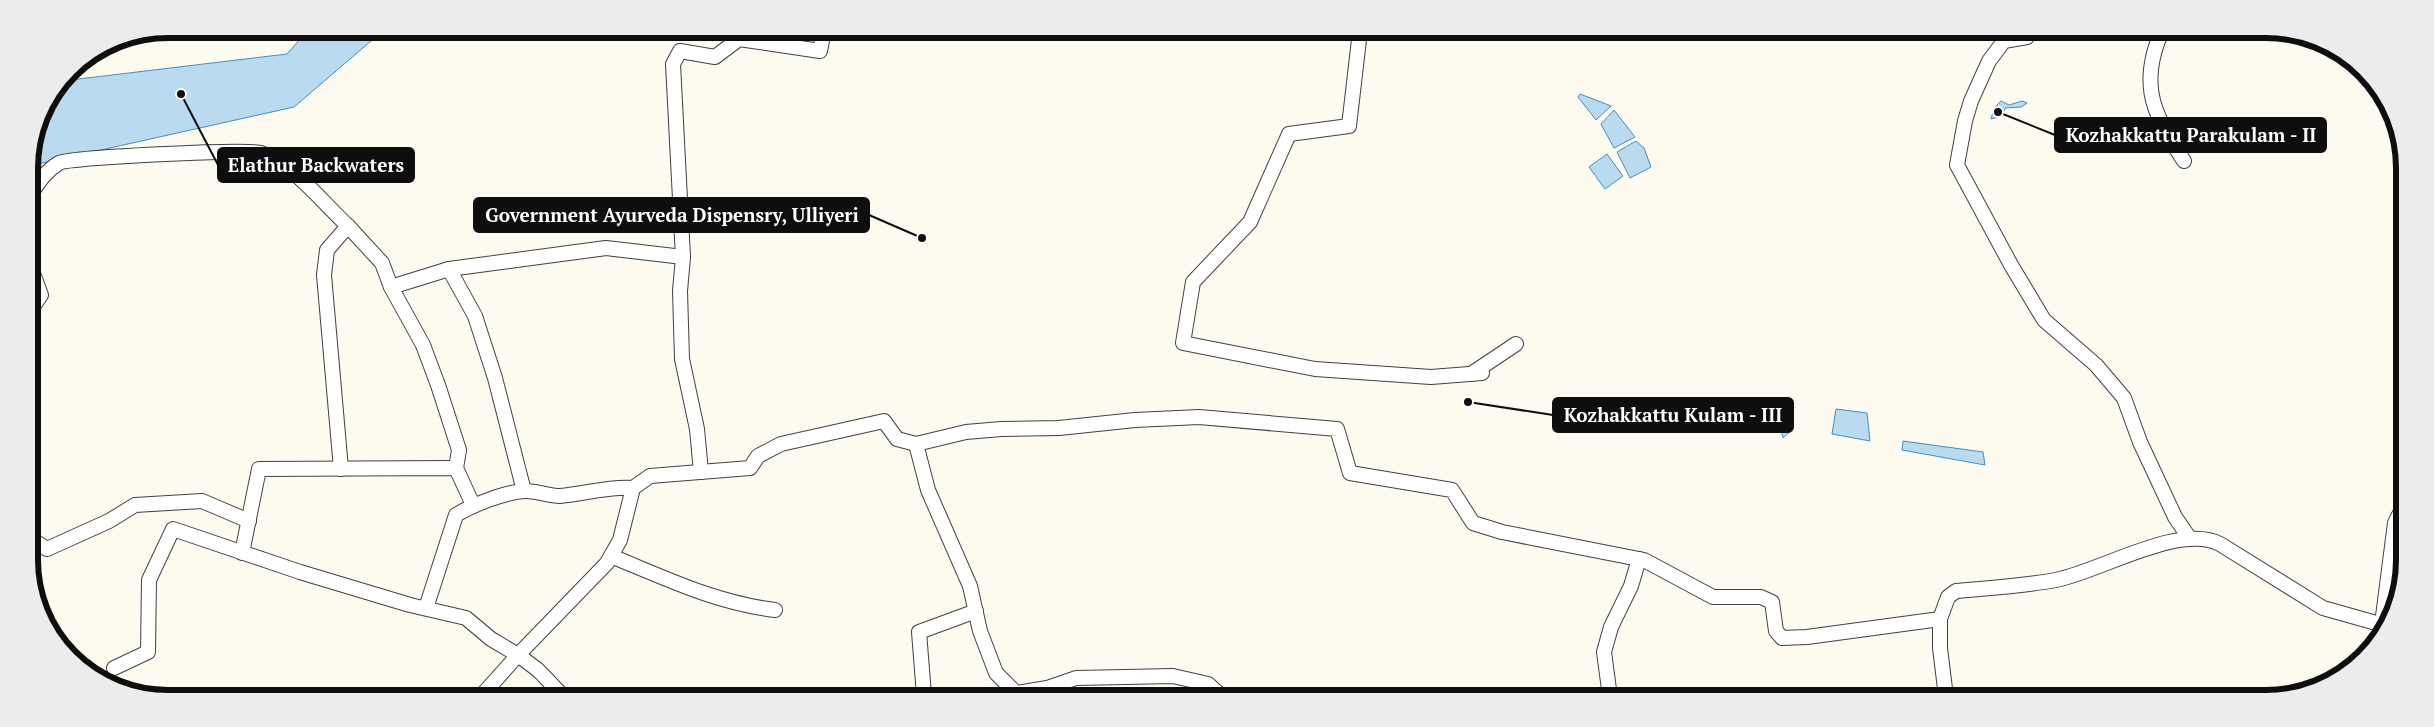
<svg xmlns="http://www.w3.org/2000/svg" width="2434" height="727" font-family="'PT Serif',serif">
  <rect width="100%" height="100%" fill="#fdfbf0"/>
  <g fill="#badaf0" stroke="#488cc0">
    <path d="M309,29H385L294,107L29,166L39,114L62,81L287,54Z"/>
    <path d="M1580,94L1611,106L1596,120L1578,97Z"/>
    <path d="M2001,101L2009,105L2022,101L2027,103L2021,107L2005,108L2002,116L1991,119L1994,108Z"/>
    <path d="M1614,110L1635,137L1614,148L1601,124Z"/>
    <path d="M1636,141L1644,148L1651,167L1630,178L1617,152Z"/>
    <path d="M1607,154L1623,176L1605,189L1589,167Z"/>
    <path d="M1783,409L1793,429L1783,438L1781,429H1773L1769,420Z"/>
    <path d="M1836,409L1867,413L1870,441L1832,434Z"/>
    <path d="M1903,441L1983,452L1985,465L1902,450Z"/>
  </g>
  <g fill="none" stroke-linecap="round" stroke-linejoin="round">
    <defs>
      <g id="minor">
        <path d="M1360,31L1349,126L1289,134L1250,222L1193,282L1183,343L1315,369L1431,377L1482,373"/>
        <path d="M2029,33L2027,37L2004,41L1989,61L1971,101L1965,121L1957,165L2011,265L2044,320L2096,365L2124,398L2140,442L2175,517L2190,539"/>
        <path d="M2161,33C2138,87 2155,116 2184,161"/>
        <path d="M29,197C36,185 47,170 59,163C70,157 248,149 261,153C295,166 322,202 348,226"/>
        <path d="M449,269L475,316L495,378L524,491"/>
        <path d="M30,272L34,276L41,295L30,311"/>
        <path d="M1471,374L1516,344"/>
        <path d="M916,444L928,490L970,586L980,631L996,673L1016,693L1047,688L1076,678L1173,676L1208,684L1221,696"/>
        <path d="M456,468L459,450L438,385L423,345L391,287L449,269L606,248L683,257"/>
        <path d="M341,469L324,275L327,250L348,226L382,263L391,287"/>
        <path d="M701,472L697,429L682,359L680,291L683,257L673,64L680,51L715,57L739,39L820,51L824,30"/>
        <path d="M31,539L47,549L109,521L135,505L202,501L249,521"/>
        <path d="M242,553L259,469L456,468L473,505"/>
        <path d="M611,556C665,578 716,603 775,610"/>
        <path d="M426,608L456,515C472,505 508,491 526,491C537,491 549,496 560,496C585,494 609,486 633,488"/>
        <path d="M1940,619V648L1946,697"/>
        <path d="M2382,624L2395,523L2401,511"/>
        <path d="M114,668L148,652L149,580L173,529L300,572L410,605L466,618L491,639L518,655L538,670L561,694"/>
        <path d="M483,694L518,655L607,563L620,540L633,488L650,476L750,468L758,456L781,444L884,421L897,439L916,444L966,432L1001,429L1059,428L1135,420L1199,417L1337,429L1350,473L1452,490L1473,523L1502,532L1644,560L1713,597H1761L1772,602L1776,631L1782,638L1807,637L1940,619L1948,597L1956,591C1989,588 2023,586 2056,580C2101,571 2179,523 2220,544L2323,608L2387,626"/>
        <path d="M924,695L919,632L976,611"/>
        <path d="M1610,697L1604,652L1611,627L1631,586L1639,559"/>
      </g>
    </defs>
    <use href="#minor" stroke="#414141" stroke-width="16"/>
    <use href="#minor" stroke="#fff" stroke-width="14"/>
  </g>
  <path d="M0 0H2434V727H0ZM168 38H2266A130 130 0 0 1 2396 168V560A130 130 0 0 1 2266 690H168A130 130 0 0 1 38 560V168A130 130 0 0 1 168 38Z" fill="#ececec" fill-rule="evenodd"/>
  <path fill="none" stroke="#0e0e0e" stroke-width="6" d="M168 38H2266A130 130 0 0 1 2396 168V560A130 130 0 0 1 2266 690H168A130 130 0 0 1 38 560V168A130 130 0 0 1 168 38Z"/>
  <path fill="none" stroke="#0e0e0e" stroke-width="2" d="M1998 112L2055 135M181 94L218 165M922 238L869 215M1468 402L1553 415"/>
  <g fill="#0e0e0e" stroke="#fff" stroke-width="2">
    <circle cx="1998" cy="112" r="5"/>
    <circle cx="181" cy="94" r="5"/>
    <circle cx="922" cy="238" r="5"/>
    <circle cx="1468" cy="402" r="5"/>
  </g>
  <g fill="#0e0e0e" stroke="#0e0e0e" stroke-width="2">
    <rect x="2055" y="118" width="271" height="34" rx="5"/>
    <rect x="218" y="148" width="196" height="34" rx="5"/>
    <rect x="474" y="198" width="395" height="34" rx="5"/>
    <rect x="1553" y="398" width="240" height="34" rx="5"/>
  </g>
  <g font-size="19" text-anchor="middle" font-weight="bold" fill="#fff">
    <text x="2191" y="142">Kozhakkattu Parakulam - II</text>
    <text x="316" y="172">Elathur Backwaters</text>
    <text x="672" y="222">Government Ayurveda Dispensry, Ulliyeri</text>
    <text x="1673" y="422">Kozhakkattu Kulam - III</text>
  </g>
</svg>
